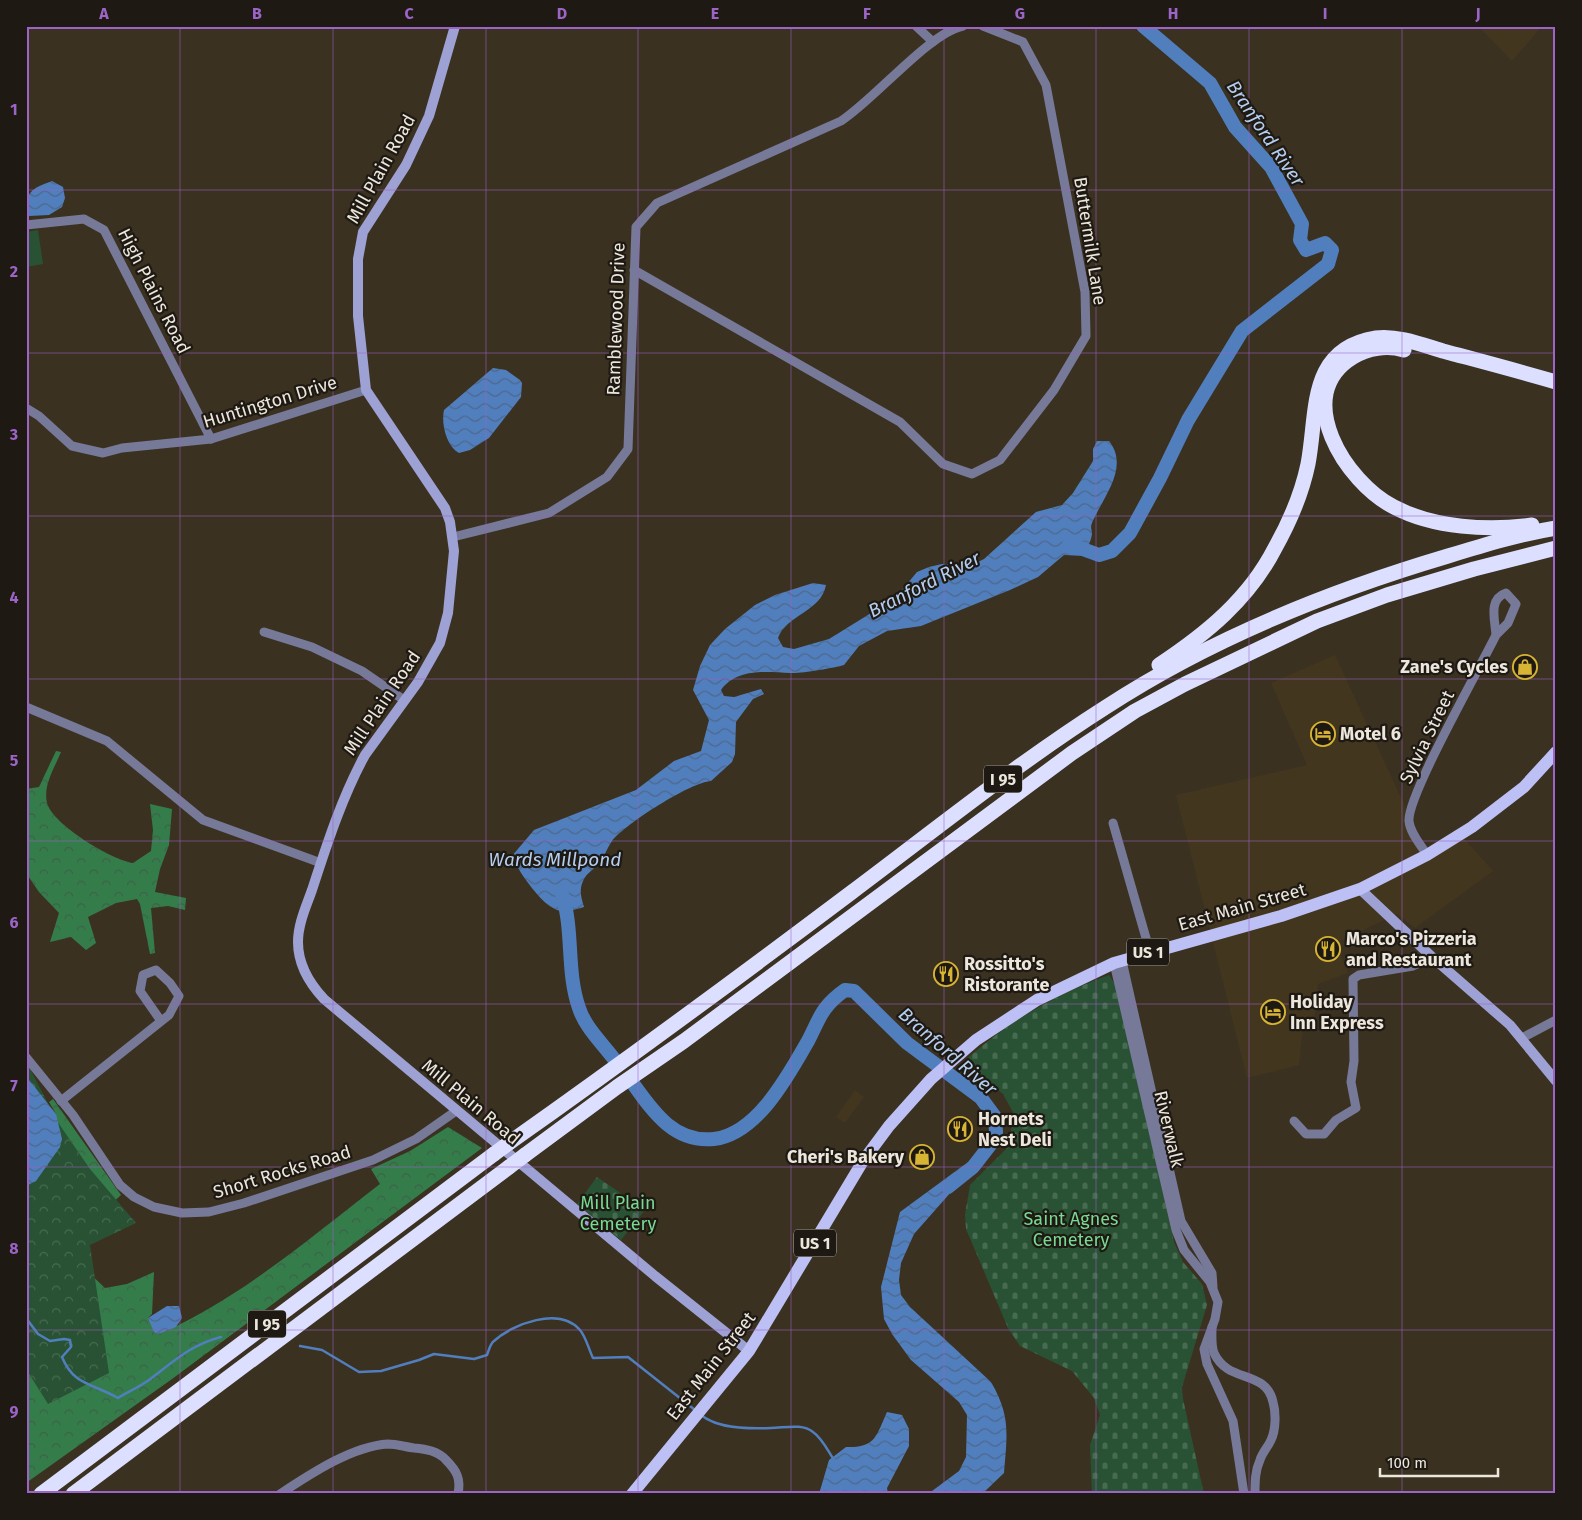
<svg xmlns="http://www.w3.org/2000/svg" width="1582" height="1520" font-family="'Fira Sans',sans-serif">
  <defs>
    <pattern id="forest-crowns" width="20" height="18" patternUnits="userSpaceOnUse" patternTransform="scale(1.25)"><rect width="20" height="18" fill="#347d4b"/><path d="M2 6a3 3 0 1 1 6 0M12 15a3 3 0 1 1 6 0" fill="none" stroke="#3e6146"/></pattern>
    <pattern id="cemetery-stones" width="16" height="16" patternUnits="userSpaceOnUse" patternTransform="scale(1.25)"><rect width="16" height="16" fill="#285233"/><path d="M2 7V4a2 2 0 0 1 4 0v3zM10 15v-3a2 2 0 0 1 4 0v3z" fill="#476b50"/></pattern>
    <pattern id="park-crowns" width="20" height="18" patternUnits="userSpaceOnUse" patternTransform="scale(1.25)"><rect width="20" height="18" fill="#285233"/><path d="M2 6a3 3 0 1 1 6 0M12 15a3 3 0 1 1 6 0" fill="none" stroke="#476b50"/></pattern>
    <pattern id="water-waves" width="16" height="10" patternUnits="userSpaceOnUse" patternTransform="scale(1.25)"><rect width="16" height="10" fill="#517fbd"/><path d="M0 5q4-4 8 0t8 0" fill="none" stroke="#4d688c"/></pattern>
  </defs>
  <rect width="100%" height="100%" fill="#3b3121"/>
  <g fill="#43361f">
    <path d="M1478,26H1542L1512,61Z"/>
    <path d="M1335,655L1427,854L1460,834L1493,871L1415,928L1397,914L1336,943L1348,973L1318,984L1314,1027L1303,1028L1299,1065L1247,1078L1176,795L1307,765L1271,683Z"/>
    <path d="M855,1090L864,1097L845,1123L836,1117Z"/>
  </g>
  <path fill="#285233" d="M38,230L43,264L26,267V232Z"/>
  <g fill="url(#forest-crowns)">
    <path d="M56,751L61,752C54,769 43,785 47,803C53,825 112,860 133,863L151,851L153,830L150,804L172,809L169,845L160,869L155,892L186,898L185,910L168,906L151,908L155,953L150,954L140,904L137,899L116,903L88,917L96,943L86,950L71,937L50,942L59,913L39,892L26,873V789L39,787Z"/>
    <path d="M53,1099L121,1195L108,1207L88,1218L85,1269L105,1288L127,1284L154,1272L152,1314L148,1318L166,1331C244,1295 311,1237 380,1184L371,1169L410,1151L448,1127L482,1148L172,1379L26,1483V1186L56,1114L49,1102Z"/>
  </g>
  <g fill="url(#cemetery-stones)">
    <path d="M1109,975L1116,986L1174,1242L1183,1262L1202,1284L1207,1305L1182,1387L1183,1399L1204,1494H1092L1090,1445L1100,1415L1094,1398L1072,1371L1020,1346L1008,1328L966,1229L965,1215L970,1185L1008,1147L1014,1114L1003,1094L977,1073L960,1072L956,1069C1002,1025 1050,997 1109,975Z"/>
    <path d="M597,1177L645,1210L621,1240L577,1204Z"/>
  </g>
  <path fill="url(#park-crowns)" d="M26,1061L57,1121L90,1169L136,1223L90,1245L109,1373L48,1404L26,1369Z"/>
  <g fill="url(#water-waves)">
    <path d="M52,181L63,187L65,198L62,207L49,215L29,216L26,214C26,191 31,189 52,181Z"/>
    <path d="M493,368L506,370L520,380L522,383L521,397L489,438L470,450L459,453C446,446 441,423 444,410Z"/>
    <path d="M1097,441H1109C1130,467 1103,497 1092,523C1090,527 1092,530 1092,534C1091,541 1087,549 1084,556L1064,555L1038,577L1010,590L921,626L887,631L859,646L844,665C834,668 799,674 790,673C766,672 737,668 721,690L724,696L734,697L761,689L764,694L753,699L736,722L735,754L732,762L711,781C691,782 625,824 612,841C607,848 604,858 598,864C593,871 587,872 583,881C579,890 581,897 584,907C573,910 563,914 553,908C540,902 516,868 512,856L534,830L636,790L674,761L701,751L709,720L693,690L700,666L710,645L725,629L755,605L775,595L813,583L826,585C821,612 786,615 778,638L783,647L794,649L829,639L884,605L902,590L917,572L929,567L942,564L970,566L984,559L1036,512L1062,505L1073,493L1093,461V449Z"/>
    <path d="M26,1076L56,1114L62,1139L60,1147L36,1181L26,1186Z"/>
    <path d="M964,1165L959,1183L914,1234L901,1263L899,1280L901,1295L910,1307L991,1382C1011,1416 1007,1435 1004,1473L982,1494H928L959,1471L966,1457L967,1415L959,1402L911,1360L892,1334L884,1319L881,1287L900,1212Z"/>
    <path d="M167,1306H179L182,1318L176,1327L158,1334L154,1332L148,1318Z"/>
    <path d="M887,1412L902,1415L909,1429V1446L887,1488L888,1494H819L829,1460L846,1447C876,1448 876,1436 887,1412Z"/>
  </g>
  <g fill="none" stroke-linecap="round" stroke-linejoin="round">
    <g stroke="#517fbd" stroke-width="2.5">
      <path d="M26,1318L38,1334L50,1341L64,1339L70,1340L71,1347L62,1357C74,1386 92,1383 118,1398C128,1392 139,1387 149,1380C173,1362 190,1345 221,1337"/>
      <path d="M300,1346L322,1350L359,1372L381,1371L419,1360L434,1354L474,1359L487,1355C489,1350 490,1344 494,1341C513,1324 559,1306 580,1330C586,1337 589,1350 593,1358L628,1357L695,1410"/>
      <path d="M701,1415C718,1429 749,1429 771,1428C784,1428 802,1423 813,1432C822,1438 828,1451 834,1460"/>
    </g>
    <g stroke="#517fbd" stroke-width="14">
      <path d="M1069,544L1099,555L1112,551L1130,533L1160,478L1188,420L1242,331L1328,264L1332,250L1325,243L1306,250L1300,240L1302,224L1271,167L1235,127L1210,83L1143,26"/>
      <path d="M562,894C574,931 566,971 579,1008C585,1027 602,1043 614,1059"/>
      <path d="M634,1085C654,1113 675,1143 714,1139C757,1134 788,1076 808,1041C820,1018 821,1007 845,990L854,991L907,1043L981,1098L995,1117L996,1132L994,1140L973,1167L948,1187"/>
    </g>
    <g stroke="#777999" stroke-width="9">
      <path d="M916,26L933,42"/>
      <path d="M26,225L84,219L104,230L211,439"/>
      <path d="M634,270L900,422L943,464L972,474L1000,460L1054,390L1086,336L1085,292L1046,85L1023,42L983,26"/>
      <path d="M26,408L39,416L72,446L103,453L122,448L211,439L366,390"/>
      <path d="M453,537L549,513L607,477L628,449L636,227L657,203L841,121C875,99 929,33 963,26"/>
      <path d="M264,632L312,647L362,671L404,700"/>
      <path d="M26,707L107,741L203,820L321,863"/>
      <path d="M1113,823L1150,952"/>
      <path d="M1427,855C1421,845 1410,833 1409,821C1407,796 1481,666 1496,635L1508,623L1516,604L1506,593C1488,599 1495,620 1496,635"/>
      <path d="M1122,961L1181,1221L1212,1273L1213,1287"/>
      <path d="M1114,963L1176,1230L1184,1250L1210,1282L1218,1302L1215,1319L1204,1349L1207,1364L1233,1421L1244,1494"/>
      <path d="M1522,1038L1556,1020"/>
      <path d="M26,1057L73,1115L120,1185L134,1197L154,1207L182,1213L209,1212L244,1203L373,1160L416,1139L456,1111"/>
      <path d="M61,1101L169,1015L179,996L170,983L156,970L143,975L140,991L161,1021"/>
      <path d="M1294,1121L1306,1134H1324L1336,1120L1356,1108L1351,1082L1354,1061L1353,979L1359,975L1413,966L1432,957"/>
      <path d="M1212,1327C1212,1335 1211,1346 1214,1353C1228,1384 1266,1369 1273,1402C1276,1412 1276,1430 1271,1440C1268,1447 1262,1453 1260,1460C1255,1471 1255,1482 1255,1494"/>
      <path d="M280,1494C309,1475 352,1446 388,1444C396,1444 406,1447 414,1448C426,1449 438,1451 446,1460C457,1471 461,1479 458,1494"/>
    </g>
    <g stroke="#9da1d3" stroke-width="10">
      <path d="M455,26L429,116L406,165L363,232L358,259V316L366,390L445,508L450,522L454,551L448,613L440,643L418,682L365,755C342,797 327,844 312,890C306,907 298,924 298,942C298,964 309,983 324,999L655,1276L749,1351"/>
      <path d="M1360,889L1432,957L1510,1025L1556,1081"/>
    </g>
    <path stroke="#bcc0f4" stroke-width="12" d="M632,1494L749,1351L863,1161L889,1126L931,1079L976,1040L1037,1000L1114,963L1281,916L1360,889L1427,855L1472,827L1524,787L1556,752"/>
    <g stroke="#dcdfff" stroke-width="15">
      <path d="M1404,350C1387,345 1368,348 1353,357C1290,395 1346,483 1394,507C1434,528 1488,531 1532,525"/>
      <path d="M1159,665C1206,634 1249,599 1275,548C1289,523 1302,493 1308,464C1318,412 1307,349 1376,338C1397,335 1423,345 1443,351C1480,361 1518,371 1556,382"/>
      <path d="M509,1143C625,1061 739,977 852,892C936,829 1018,763 1106,707C1210,639 1330,591 1448,556C1484,545 1520,534 1556,528"/>
      <path d="M525,1155L617,1087L684,1041L1072,753L1135,711L1185,684L1317,621L1387,595L1474,569L1556,548"/>
      <path d="M41,1494L494,1154"/>
      <path d="M73,1494L509,1167"/>
    </g>
    <g stroke="#dcdfff" stroke-width="15">
      <path d="M494,1154L509,1143"/>
      <path d="M509,1167L525,1155"/>
    </g>
  </g>
  <path fill="none" stroke="#9d64c8" stroke-width="1" stroke-opacity="0.55" d="M180,26V1494M333,26V1494M486,26V1494M638,26V1494M791,26V1494M944,26V1494M1096,26V1494M1249,26V1494M1402,26V1494M26,190H1556M26,353H1556M26,516H1556M26,679H1556M26,841H1556M26,1004H1556M26,1167H1556M26,1330H1556"/>
  <defs>
    <symbol id="shop-ring" viewBox="-11 -11 22 22"><circle r="9.5" fill="#1e1a13" stroke="#d7b434" stroke-width="1.5"/><path d="M-5-2.5h2.3a2.7 3.5 0 0 1 5.4 0H5L5.5 6h-11ZM-1.5-2.5h3a1.5 2.3 0 0 0-3 0Z" fill="#d7b434"/></symbol>
    <symbol id="hotel-ring" viewBox="-11 -11 22 22"><circle r="9.5" fill="#1e1a13" stroke="#d7b434" stroke-width="1.5"/><path d="M-6-4.5h1.5V1H6V5H4.5V3h-9V5H-6ZM-4 0a1.8 1.8 0 1 1 3.6 0ZM.5 0V-2.5h3Q6-2.5 6 0Z" fill="#d7b434"/></symbol>
    <symbol id="restaurant-ring" viewBox="-11 -11 22 22"><circle r="9.5" fill="#1e1a13" stroke="#d7b434" stroke-width="1.5"/><path d="M-5-6h1v4h1v-4h1v4h1v-4h1v5L-1.5 .5V6h-2V.5L-5-1ZM5-6V6H3V1.5H1.5Q1.5-4 5-6Z" fill="#d7b434"/></symbol>
  </defs>
  <g fill-rule="evenodd">
    <use href="#shop-ring" x="1511" y="653" width="28" height="28"/>
    <use href="#hotel-ring" x="1309" y="720" width="28" height="28"/>
    <use href="#restaurant-ring" x="1314" y="935" width="28" height="28"/>
    <use href="#restaurant-ring" x="932" y="960" width="28" height="28"/>
    <use href="#hotel-ring" x="1259" y="998" width="28" height="28"/>
    <use href="#restaurant-ring" x="946" y="1115" width="28" height="28"/>
    <use href="#shop-ring" x="908" y="1143" width="28" height="28"/>
  </g>
  <g text-anchor="middle" stroke-width="4.5" stroke-linejoin="round" paint-order="stroke">
    <g fill="#1e1a13" stroke="#aea9a0" stroke-width="1">
      <rect x="984" y="765.5" width="38" height="27" rx="4"/>
      <rect x="1127" y="938.5" width="42" height="27" rx="4"/>
      <rect x="794" y="1229.5" width="42" height="27" rx="4"/>
      <rect x="248" y="1310.5" width="38" height="27" rx="4"/>
    </g>
    <g font-size="16" font-weight="bold" fill="#ece6dc">
      <text x="1003" y="785">I 95</text>
      <text x="1148" y="958">US 1</text>
      <text x="815" y="1249">US 1</text>
      <text x="267" y="1330">I 95</text>
    </g>
    <g font-size="18" fill="#ece6dc" stroke="#1e1a13">
      <text transform="translate(381 169) rotate(-61)" y="6">Mill Plain Road</text>
      <text transform="translate(1090 241) rotate(81)" y="6">Buttermilk Lane</text>
      <text transform="translate(154 291) rotate(63)" y="6">High Plains Road</text>
      <text transform="translate(616 319) rotate(-88)" y="6">Ramblewood Drive</text>
      <text transform="translate(270 402) rotate(-17)" y="6">Huntington Drive</text>
      <text transform="translate(382 703) rotate(-56)" y="6">Mill Plain Road</text>
      <text transform="translate(1427 737) rotate(-64)" y="6">Sylvia Street</text>
      <text transform="translate(1242 907) rotate(-16)" y="6">East Main Street</text>
      <text transform="translate(471 1102) rotate(40)" y="6">Mill Plain Road</text>
      <text transform="translate(1169 1129) rotate(77)" y="6">Riverwalk</text>
      <text transform="translate(282 1172) rotate(-17)" y="6">Short Rocks Road</text>
      <text transform="translate(711 1366) rotate(-52)" y="6">East Main Street</text>
    </g>
    <g font-size="18" font-weight="bold" fill="#ece6dc" stroke="#1e1a13" text-anchor="start">
      <text x="1508" y="673" text-anchor="end">Zane's Cycles</text>
      <text x="1340" y="740">Motel 6</text>
      <text x="1346" y="945">Marco's Pizzeria<tspan x="1346" dy="21">and Restaurant</tspan></text>
      <text x="964" y="970">Rossitto's<tspan x="964" dy="21">Ristorante</tspan></text>
      <text x="1290" y="1008">Holiday<tspan x="1290" dy="21">Inn Express</tspan></text>
      <text x="978" y="1125">Hornets<tspan x="978" dy="21">Nest Deli</tspan></text>
      <text x="904" y="1163" text-anchor="end">Cheri's Bakery</text>
    </g>
    <g font-size="18" fill="#77d992" stroke="#1e1a13">
      <text x="618" y="1209">Mill Plain<tspan x="618" dy="21">Cemetery</tspan></text>
      <text x="1071" y="1225">Saint Agnes<tspan x="1071" dy="21">Cemetery</tspan></text>
    </g>
    <g font-size="19" font-style="italic" fill="#b5cef0" stroke="#1e1a13">
      <text transform="translate(1266 133) rotate(56)" y="7">Branford River</text>
      <text transform="translate(924 584) rotate(-27)" y="7">Branford River</text>
      <text x="555" y="866">Wards Millpond</text>
      <text transform="translate(948 1051) rotate(41)" y="7">Branford River</text>
    </g>
  </g>
  <rect width="1582" height="1520" fill="none" stroke="#1e1a13" stroke-width="55"/>
  <path d="M1380 1468v8h118v-8" fill="none" stroke="#ece6dc" stroke-width="2.5"/>
  <text x="1387" y="1468" font-size="15" fill="#ece6dc" stroke="#1e1a13" stroke-width="4" paint-order="stroke">100 m</text>
  <rect x="28" y="28" width="1526" height="1464" fill="none" stroke="#9d64c8" stroke-width="2"/>
  <g font-size="16" text-anchor="middle" font-weight="bold" fill="#9d64c8">
    <text x="104" y="19">A</text>
    <text x="257" y="19">B</text>
    <text x="409" y="19">C</text>
    <text x="562" y="19">D</text>
    <text x="715" y="19">E</text>
    <text x="867" y="19">F</text>
    <text x="1020" y="19">G</text>
    <text x="1173" y="19">H</text>
    <text x="1325" y="19">I</text>
    <text x="1478" y="19">J</text>
    <text x="14" y="115">1</text>
    <text x="14" y="277">2</text>
    <text x="14" y="440">3</text>
    <text x="14" y="603">4</text>
    <text x="14" y="766">5</text>
    <text x="14" y="928">6</text>
    <text x="14" y="1091">7</text>
    <text x="14" y="1254">8</text>
    <text x="14" y="1417">9</text>
  </g>
</svg>
